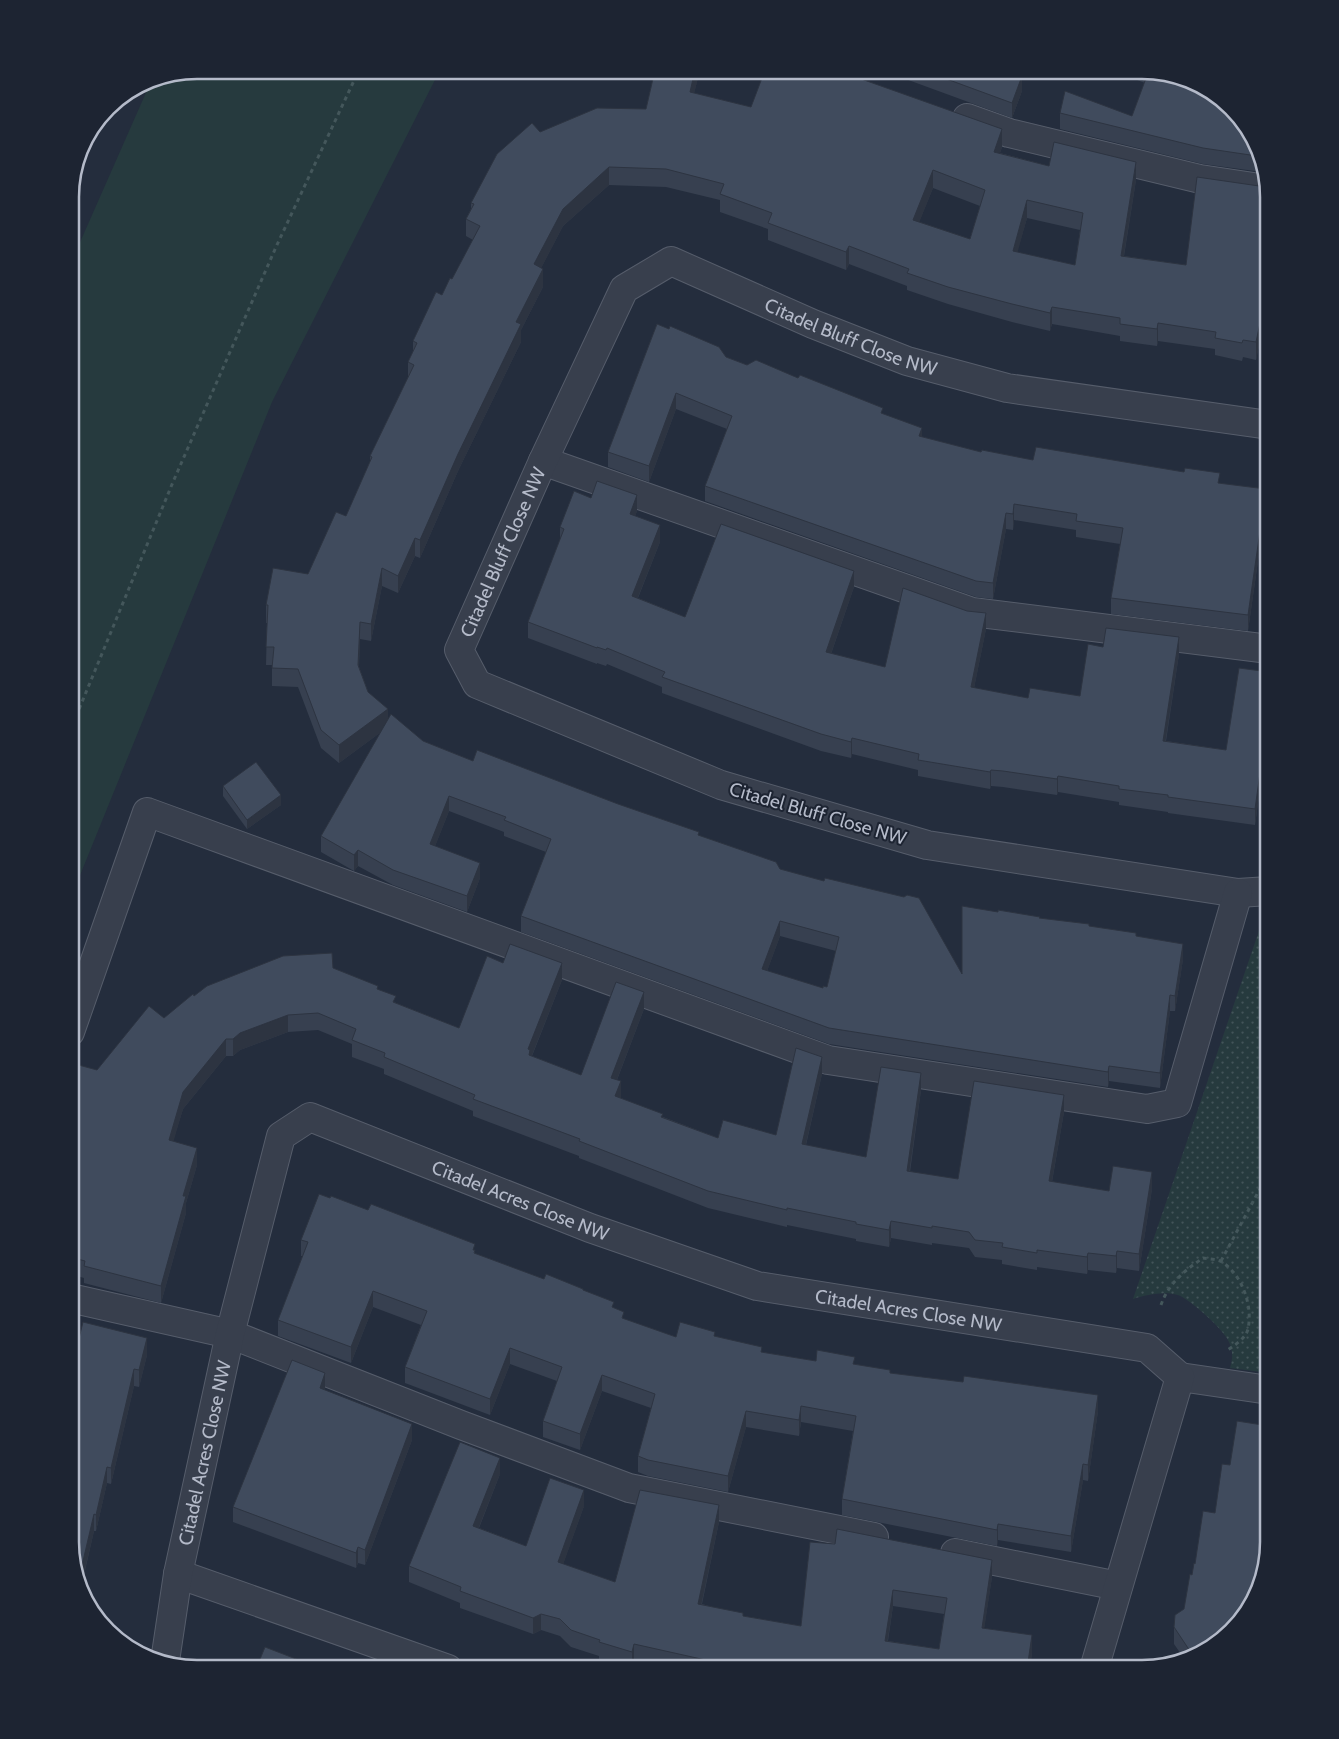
<svg xmlns="http://www.w3.org/2000/svg" width="1339" height="1739" font-family="Cabin,sans-serif">
  <defs>
    <pattern id="park-dots" width="8" height="8" patternUnits="userSpaceOnUse" patternTransform="scale(1.25)"><rect width="8" height="8" fill="#263a3e"/><path d="M2 2h.1M6 6h.1" fill="none" stroke="#435459" stroke-width="1.8" stroke-linecap="round"/></pattern>
  </defs>
  <rect width="100%" height="100%" fill="#242d3d"/>
  <path fill="#263a3e" d="M197,70H440L272,402L70,900V265L152,79Z"/>
  <path fill="url(#park-dots)" d="M1260,928H1269V1373L1230,1368C1233,1358 1233,1351 1229,1342C1225,1331 1190,1299 1178,1295C1163,1291 1147,1295 1133,1299Z"/>
  <g fill="none" stroke-linecap="round" stroke-linejoin="round">
    <defs>
      <g id="minor">
        <path d="M967,118L1009,133L1200,179L1267,189"/>
        <path d="M543,461L972,612L1269,649"/>
        <path id="s1" d="M1269,891L1238,893L927,845L721,785L477,684L459,650L543,461L624,289L671,261L813,324L907,361L1007,388L1269,425"/>
        <path d="M70,1032L147,812L828,1060L1147,1109L1177,1103L1238,893"/>
        <path d="M70,1298L230,1334L461,1425L629,1488L874,1537"/>
        <path d="M1180,1377L1269,1390"/>
        <path d="M955,1553L1118,1586"/>
        <path d="M178,1574L448,1669"/>
        <path id="s2" d="M165,1661L178,1574L230,1334L281,1136L310,1117L590,1228L757,1286L1147,1348L1180,1377L1094,1669"/>
      </g>
    </defs>
    <use href="#minor" stroke="#565d6b" stroke-width="30"/>
    <g stroke="#44575b" stroke-width="3" stroke-dasharray="4 4" stroke-linecap="butt">
      <path d="M70,731L173,482L276,247L359,70"/>
      <path d="M1221,1261L1269,1172"/>
      <path d="M1161,1305C1168,1284 1185,1270 1203,1258C1208,1259 1217,1259 1222,1262C1242,1275 1253,1305 1248,1329C1246,1338 1234,1346 1226,1351"/>
    </g>
    <use href="#minor" stroke="#383f4d" stroke-width="28"/>
  </g>
  <g fill="#374050" fill-rule="evenodd">
    <path d="M655,70H700L694,93L751,107L1002,147L1000,153L1049,166L1136,180L1124,256L1186,265L1269,197V327L1263,326L1256,360L1243,357L1242,361L1215,355V349L1158,341L1157,346L1120,341V336L1052,324L1050,331L1012,322L948,304L907,290V286L849,264L846,270L768,240V229L720,212V200L666,187L609,185L563,226L541,268L543,287L521,330V342L458,471L420,558L415,556L398,593L382,586L371,641L360,639L359,667L368,692L388,720L423,741L473,761L699,836L780,869L962,974L1040,918L1089,926L1136,936L1183,959L1175,1011H1170L1160,1088L1109,1081L1108,1087L829,1044L521,932V916L546,852L504,836V832L449,811L435,846L480,878L467,912L393,885L358,866L354,871L321,852V836L381,732L339,763L321,748L298,687L272,686V665H266L267,623H266V605L308,574L346,516L370,462V456L408,378V362L413,352V341L452,279L473,240L466,236V219L471,209V203L540,132L646,109ZM933,188L980,206L970,239L919,222ZM1027,218L1080,230L1075,265L1017,252ZM780,936L836,951L827,987L823,988L767,971Z"/>
    <path d="M881,70H1005L1022,91L1012,118Z"/>
    <path d="M1111,70H1150L1248,127L1262,172L1203,164L1060,129V113L1132,116L1145,83Z"/>
    <path d="M657,324L726,357L747,365L883,414L922,437L981,452L1033,460L1220,483L1266,505L1248,631L1111,614V598L1120,544L1076,537V530L1014,520L1013,530L1006,529L993,599L976,597L705,501V486L727,429L676,409L649,482L608,467V452Z"/>
    <path d="M591,498L637,511L635,516L660,542L638,598L685,617L854,587L831,654L885,667L986,629L974,688L1028,698L1080,696L1103,647L1179,654L1166,741L1226,750L1269,672V724L1255,825L1168,813V812L1119,805V802L1058,792L1057,795L1003,787L991,786L990,789L918,776V770L852,754L851,758L821,751L662,693V687L607,664L606,666L597,663V664L528,638V622L560,540V527Z"/>
    <path d="M223,786L281,805L247,829L223,796Z"/>
    <path d="M503,963L562,980L532,1056L581,1075L644,1009L617,1080L621,1098L663,1117L718,1138L776,1135L822,1074L806,1145L866,1157L921,1090L910,1172L958,1179L1064,1112L1052,1182L1109,1191L1152,1189L1139,1271L1117,1268L1116,1273L1088,1270L1087,1274L1037,1267V1270L1002,1264V1260L975,1257L969,1248L932,1243V1245L891,1238L889,1247L856,1241V1239L787,1225V1227L708,1208L579,1158V1156L473,1116V1111L384,1074V1069L352,1057V1044L318,1030L288,1032L240,1050L233,1056H226L183,1109L173,1141L197,1165L186,1203V1213L161,1303L84,1283V1278L70,1274V1082L97,1070L164,1018L194,996L333,968L378,989L396,1003L459,1028Z"/>
    <path d="M301,1240L475,1250V1254L544,1279L583,1291L614,1308L624,1319L676,1337L715,1336L762,1352L816,1361L855,1364L890,1373L1098,1411L1088,1481L1083,1480L1071,1552L998,1540L997,1546L842,1515V1499L853,1431L801,1422L799,1436L746,1427L728,1492L648,1476L638,1472V1456L651,1408L602,1391L580,1450L543,1437V1421L557,1381L510,1364L490,1415L405,1383V1367L421,1325L373,1307L351,1363L278,1336V1320L303,1256H301Z"/>
    <path d="M147,1355L139,1387L134,1386L111,1484L107,1483L96,1531H94L84,1575H85V1593L70,1542L71,1371Z"/>
    <path d="M325,1388V1390L412,1440L365,1565L358,1563L356,1568L233,1522V1507Z"/>
    <path d="M1269,1426V1514L1268,1522L1212,1648L1183,1657L1174,1644V1627L1184,1609L1192,1575L1215,1513L1230,1465Z"/>
    <path d="M500,1474L479,1528L526,1546L584,1506L563,1564L615,1582L719,1522L702,1604L743,1616L801,1626L810,1542L992,1577L984,1628L1032,1652L1030,1669H672L634,1661L632,1669L599,1659V1656L571,1647L560,1636L541,1630L533,1634L460,1608V1603L409,1582V1566ZM893,1606L944,1614L939,1649L888,1641Z"/>
  </g>
  <g fill="#2d3441">
    <path d="M695,70H700L690,110V92Z"/>
    <path d="M1022,76V91L1012,118V103Z"/>
    <path d="M1002,129V147L994,170V152Z"/>
    <path d="M1136,162V180L1121,273V256Z"/>
    <path d="M609,167V185L563,226L534,282V264L563,209Z"/>
    <path d="M933,170V188L913,238V220Z"/>
    <path d="M1027,200V218L1013,269V251Z"/>
    <path d="M849,246V264L846,270V252Z"/>
    <path d="M543,269V287L521,330V342L458,471L420,558V540L516,322Z"/>
    <path d="M1052,307V324L1050,331V313Z"/>
    <path d="M1263,309V326L1256,360V342Z"/>
    <path d="M1158,323V341L1157,346V329Z"/>
    <path d="M676,393V409L649,482V466Z"/>
    <path d="M922,428V444L919,436Z"/>
    <path d="M1266,489V505L1248,631V615Z"/>
    <path d="M637,495V511L630,530V514Z"/>
    <path d="M1014,504V520L1013,530V514Z"/>
    <path d="M1006,513V529L993,599V583Z"/>
    <path d="M660,525V542L632,612V596Z"/>
    <path d="M415,538V556L398,593V576Z"/>
    <path d="M382,568V586L371,641V624Z"/>
    <path d="M854,571V587L826,668V652Z"/>
    <path d="M986,613V629L971,703V687Z"/>
    <path d="M360,622V639L358,683V665Z"/>
    <path d="M1179,637V654L1163,757V741Z"/>
    <path d="M1269,708V724L1255,825V809Z"/>
    <path d="M388,709V727L339,763V745Z"/>
    <path d="M852,738V754L851,758V742Z"/>
    <path d="M991,770V786L990,789V772Z"/>
    <path d="M1058,776V792L1057,795V779Z"/>
    <path d="M281,795V805L247,829V820Z"/>
    <path d="M449,796V811L430,859V844Z"/>
    <path d="M358,850V866L354,871V855Z"/>
    <path d="M480,863V878L467,912V896Z"/>
    <path d="M780,921V936L762,985V969Z"/>
    <path d="M1183,944V959L1175,1011V996Z"/>
    <path d="M562,963V980L530,1060V1067L528,1049Z"/>
    <path d="M644,992V1009L611,1095V1078Z"/>
    <path d="M1170,995V1011L1160,1088V1073Z"/>
    <path d="M288,1015V1032L240,1050L233,1056V1039L240,1033Z"/>
    <path d="M226,1039V1056L183,1109L169,1157V1140L183,1092Z"/>
    <path d="M822,1057V1074L802,1161V1144Z"/>
    <path d="M1109,1066V1081L1108,1087V1072Z"/>
    <path d="M921,1073V1090L907,1188V1171Z"/>
    <path d="M621,1081V1098L615,1096Z"/>
    <path d="M1064,1095V1112L1049,1198V1181Z"/>
    <path d="M197,1148V1165L186,1203V1213L161,1303V1286L183,1196Z"/>
    <path d="M1152,1172V1189L1139,1271V1254Z"/>
    <path d="M891,1221V1238L889,1247V1230Z"/>
    <path d="M1117,1251V1268L1116,1273V1256Z"/>
    <path d="M1088,1253V1270L1087,1274V1257Z"/>
    <path d="M373,1291V1307L351,1363V1347Z"/>
    <path d="M147,1338V1355L139,1387V1370Z"/>
    <path d="M510,1348V1364L490,1415V1399Z"/>
    <path d="M134,1369V1386L111,1484V1468Z"/>
    <path d="M325,1373V1388L320,1403V1388Z"/>
    <path d="M602,1375V1391L580,1450V1434Z"/>
    <path d="M1098,1395V1411L1088,1481V1465Z"/>
    <path d="M801,1406V1422L799,1436V1420Z"/>
    <path d="M746,1411V1427L728,1492V1476Z"/>
    <path d="M412,1424V1440L365,1565V1550Z"/>
    <path d="M500,1458V1474L473,1542V1526Z"/>
    <path d="M1083,1464V1480L1071,1552V1536Z"/>
    <path d="M107,1467V1483L96,1531V1515Z"/>
    <path d="M584,1490V1506L558,1579V1562Z"/>
    <path d="M1269,1497V1514L1265,1538V1521Z"/>
    <path d="M719,1505V1522L698,1620V1604Z"/>
    <path d="M94,1514V1531L82,1582L80,1574Z"/>
    <path d="M998,1524V1540L997,1546V1530Z"/>
    <path d="M358,1547V1563L356,1568V1553Z"/>
    <path d="M992,1560V1577L982,1644V1628Z"/>
    <path d="M85,1575V1593L83,1586Z"/>
    <path d="M893,1590V1606L885,1657V1641Z"/>
    <path d="M541,1614V1630L533,1634V1618Z"/>
    <path d="M1032,1635V1652L1030,1669H1027Z"/>
    <path d="M634,1644V1661L632,1669V1652Z"/>
  </g>
  <g fill="#404b5d" stroke="#2d3441" fill-rule="evenodd">
    <path d="M655,70H695L690,92L751,107L765,70H836L1002,129L994,152L1049,166L1054,142L1136,162L1121,256L1186,265L1197,177L1266,187L1269,197V310L1263,309L1256,342L1243,340L1242,343L1215,338L1216,332L1158,323L1157,329L1120,324V318L1052,307L1050,313L1012,304L948,287L907,273L909,269L849,246L846,252L768,223L772,213L720,194L724,184L666,169L609,167L563,209L534,264L543,269L516,322L521,324L458,454L420,540L415,538L398,576L382,568L371,624L360,622L358,665L368,692L388,709L339,745L321,730L298,669L272,668L274,647H266L268,605H266L273,568L308,574L336,512L346,516L372,457L370,456L414,365L408,362L417,343L413,341L436,292L442,295L450,278L452,279L480,226L466,219L474,204L471,203L497,154L532,123L540,132L597,108L646,109ZM933,170L985,190L970,239L913,220ZM1027,200L1083,213L1075,265L1013,251Z"/>
    <path d="M922,70H1005L1022,76L1012,103Z"/>
    <path d="M1149,70L1206,87L1248,127L1257,156L1203,148L1060,113L1065,91L1132,116Z"/>
    <path d="M657,324L669,329L670,326L719,347L726,357L747,365L756,360L798,378L800,375L883,408L881,413L922,428L919,436L981,452L982,450L1033,460L1036,447L1184,472L1185,468L1220,473L1218,483L1266,489L1248,615L1111,598L1123,528L1076,521L1077,514L1014,504L1013,514L1006,513L993,583L976,581L705,486L732,416L676,393L649,466L608,452Z"/>
    <path d="M597,481L637,495L630,514L660,525L632,596L685,617L721,524L854,571L826,652L885,667L903,588L967,611L986,613L971,687L1028,698L1030,688L1080,696L1088,644L1103,647L1106,628L1179,637L1163,741L1226,750L1239,668L1269,672V708L1255,809L1168,797V795L1119,789V786L1058,776L1057,779L1003,771L991,770L990,772L918,760L919,754L852,738L851,742L821,734L662,677L665,672L607,648L606,650L597,647V648L528,622L564,529L560,527L574,491L591,498Z"/>
    <path d="M391,714L423,741L473,761L477,750L618,804L699,832L698,835L776,862L780,869L824,881L825,878L904,897L907,895L919,898L962,974V906L998,912V910L1040,917L1039,918L1089,924V926L1136,933V936L1183,944L1175,996L1170,995L1160,1073L1109,1066L1108,1072L829,1028L521,916L551,839L504,820L506,817L449,796L430,844L480,863L467,896L393,870L358,850L354,855L321,836ZM780,921L839,937L827,987L823,986V988L762,969Z"/>
    <path d="M256,762L281,795L247,820L223,786Z"/>
    <path d="M510,944L562,963L528,1049L530,1050L529,1055L581,1075L616,982L644,992L611,1078L621,1081L615,1096L663,1114L661,1117L718,1138L723,1120L776,1135L796,1048L822,1057L802,1144L866,1157L881,1067L921,1073L907,1171L958,1179L974,1081L1064,1095L1049,1181L1109,1191L1113,1166L1152,1172L1139,1254L1117,1251L1116,1256L1088,1253L1087,1257L1037,1250V1253L1002,1247L1003,1243L975,1240L969,1232L932,1226V1228L891,1221L889,1230L856,1224V1222L787,1208V1210L708,1191L579,1141L580,1139L473,1099L475,1095L384,1057L385,1053L352,1040L356,1029L318,1013L288,1015L240,1033L233,1039H226L183,1092L169,1140L197,1148L183,1196H186L161,1286L84,1266L85,1261L70,1257V1082L75,1064L97,1070L149,1006L164,1018L193,994L194,996L207,986L283,956L332,953L333,968L378,986L377,989L396,996L393,1002L459,1028L487,956L503,963Z"/>
    <path d="M319,1194L330,1198L331,1196L368,1210L371,1204L475,1244L473,1250H475L474,1253L544,1279L546,1274L583,1289V1290L614,1302L612,1307L624,1312L622,1318L676,1337L680,1322L715,1332L714,1336L762,1347L761,1352L816,1361L817,1350L855,1357L853,1364L890,1370V1373L963,1382L964,1376L1098,1395L1088,1465L1083,1464L1071,1536L998,1524L997,1530L842,1499L856,1416L801,1406L799,1420L746,1411L728,1476L648,1460L638,1456L655,1394L602,1375L580,1434L543,1421L562,1367L510,1348L490,1399L405,1367L427,1311L373,1291L351,1347L278,1320L308,1242L301,1240Z"/>
    <path d="M83,1322L147,1338L139,1370L134,1369L111,1468L107,1467L96,1515L94,1514L80,1574L85,1575L83,1586L70,1542V1371H71Z"/>
    <path d="M292,1360L325,1373L320,1388L412,1424L365,1550L358,1547L356,1553L233,1507Z"/>
    <path d="M1237,1421L1269,1426V1497L1265,1521L1269,1522V1539L1267,1549L1252,1605L1212,1648L1192,1654L1174,1627L1175,1615L1184,1609L1190,1574L1192,1575L1194,1563L1195,1564L1203,1511L1215,1513L1222,1464L1230,1465Z"/>
    <path d="M460,1442L500,1458L473,1526L526,1546L550,1478L584,1490L558,1562L615,1582L640,1490L719,1505L698,1604L743,1613V1616L801,1626L810,1542L835,1544L837,1529L992,1560L982,1628L1032,1635L1027,1669H746L634,1644L632,1652L599,1642L600,1640L571,1630L560,1619L541,1614L533,1618L460,1591L461,1587L409,1566ZM893,1590L947,1598L939,1649L885,1641Z"/>
    <path d="M265,1647L322,1669H256Z"/>
  </g>
  <g text-anchor="middle" stroke-width="4" stroke-linejoin="round" paint-order="stroke">
    <g font-size="19" fill="#b4bac9" stroke="#1d2432">
      <text dy="7" stroke="none"><textPath href="#s1" startOffset="1510">Citadel Bluff Close NW</textPath></text>
      <text dy="7" stroke="none"><textPath href="#s1" startOffset="970">Citadel Bluff Close NW</textPath></text>
      <text transform="translate(818 813) rotate(16)" y="7">Citadel Bluff Close NW</text>
      <text dy="7" stroke="none"><textPath href="#s2" startOffset="799">Citadel Acres Close NW</textPath></text>
      <text dy="7" stroke="none"><textPath href="#s2" startOffset="1204">Citadel Acres Close NW</textPath></text>
      <text dy="7" stroke="none"><textPath href="#s2" startOffset="212">Citadel Acres Close NW</textPath></text>
    </g>
  </g>
  <path d="M0 0H1339V1739H0ZM197 79H1142A118 118 0 0 1 1260 197V1542A118 118 0 0 1 1142 1660H197A118 118 0 0 1 79 1542V197A118 118 0 0 1 197 79Z" fill="#1d2432" fill-rule="evenodd"/>
  <path fill="none" stroke="#b4bac9" stroke-width="2.5" d="M197 79H1142A118 118 0 0 1 1260 197V1542A118 118 0 0 1 1142 1660H197A118 118 0 0 1 79 1542V197A118 118 0 0 1 197 79Z"/>
</svg>
